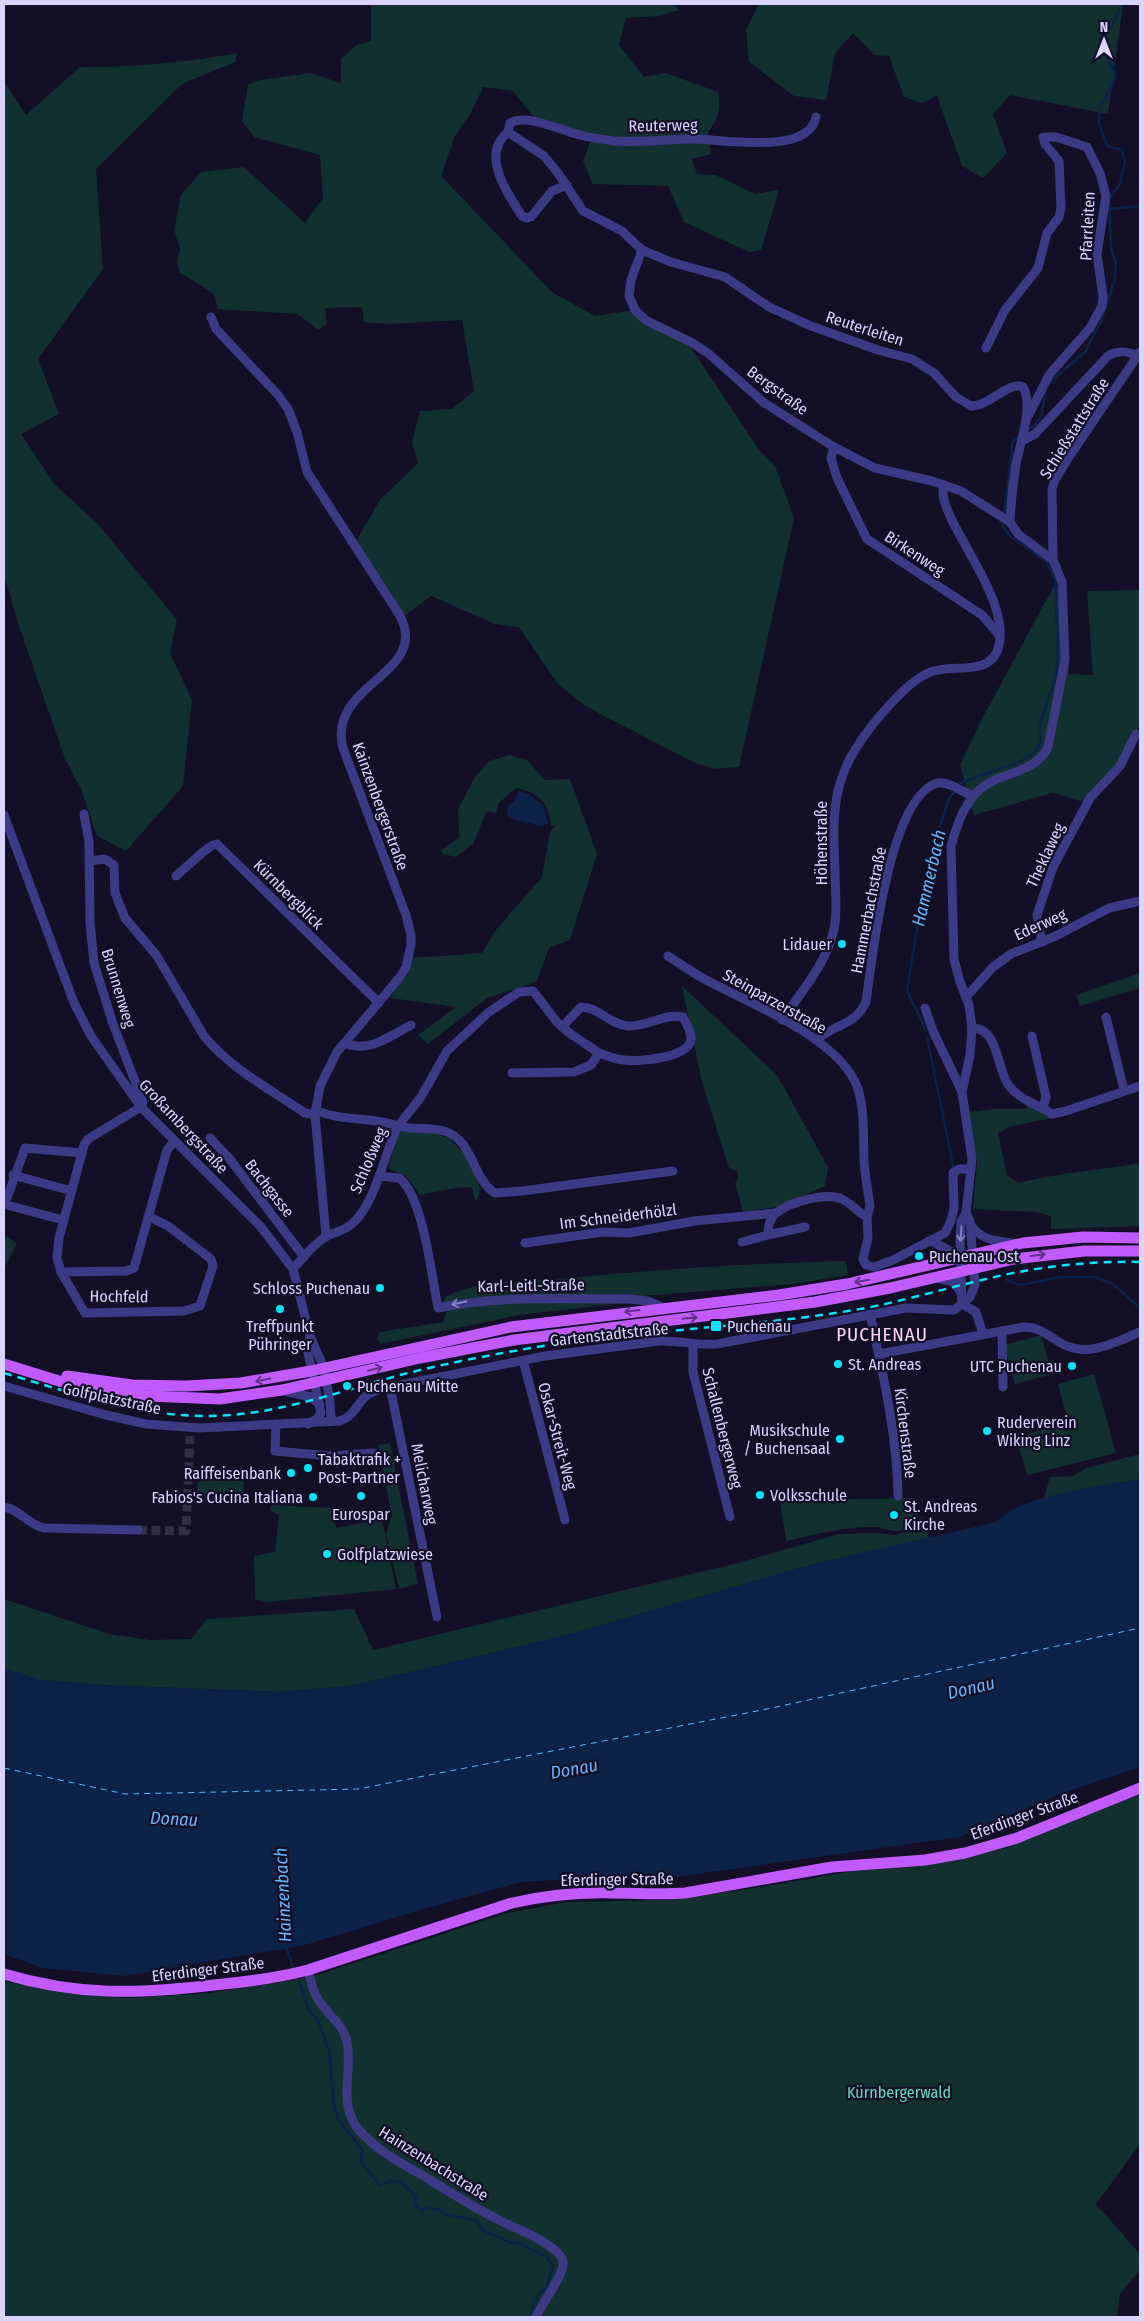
<svg xmlns="http://www.w3.org/2000/svg" width="1144" height="2321" font-family="'Fira Sans Condensed',sans-serif">
  <rect width="100%" height="100%" fill="#130f26"/>
  <g fill="#12302f">
    <path d="M371,4H674L679,10L660,16L626,18L619,45L644,77L666,73L718,92C721,106 718,121 708,132L711,154L692,159L697,174L715,175L755,194L779,190L761,250L749,252L684,222L668,186L593,184L583,161L591,140L533,116L513,91L483,87L471,113L455,136L441,176L553,293L595,316L635,310L684,337L759,450L775,466L794,518L739,767L715,769L695,763L585,706L557,683L519,627L495,624L431,596L403,617L355,543L380,500L418,463L412,443L420,411L452,409L474,391L462,320L390,324L364,322L362,307L325,308L327,324L318,330L298,314L218,309L214,294L179,272L177,261L180,249L174,230L181,195L201,172L244,167L305,223L323,198L320,155L254,137L242,121L248,85L260,80L310,73L341,83V59L355,46L371,41Z"/>
    <path d="M759,4H1123L1108,114L1010,95L993,114L1007,153L983,178L962,166L937,96L922,103L904,97L889,56L874,55L853,33L835,53L826,100L794,96L749,62L746,30Z"/>
    <path d="M237,53L235,62L182,84L96,169L103,269L38,359L59,414L21,434L54,484L98,524L177,620L170,653L192,700L183,786L126,851L97,836L81,789L65,759L19,626L4,575V81L26,115L80,67C135,67 183,63 237,53Z"/>
    <path d="M1054,586L1066,594L1069,674L1093,675L1087,591L1140,590V724L1123,758L1084,802L1053,793L974,815L960,765L983,717Z"/>
    <path d="M509,755L527,760L545,780L570,779L597,854L570,940L549,948L536,982L487,998L428,1044L418,1035L456,1007L390,998L407,975L413,958L482,953L495,931L542,877L550,832L555,825L551,826C550,804 537,791 516,788L499,803L496,813L487,811L473,844L456,857L443,854L441,851L459,837L458,809L475,777L489,761Z"/>
    <path d="M1140,973V988L1080,1006L1076,995Z"/>
    <path d="M682,986L777,1075L828,1167L825,1186L777,1207L743,1212L735,1183L738,1179L737,1171L729,1168L702,1082Z"/>
    <path d="M1026,1101L1058,1117L1012,1126L998,1133L1007,1175L1018,1183C1058,1173 1099,1170 1140,1163V1226L1051,1229V1216L1036,1212L973,1209L977,1162L969,1112L993,1109H1027Z"/>
    <path d="M400,1130L435,1133L450,1139L469,1159L480,1188L478,1199L475,1200L472,1188C460,1185 434,1193 420,1195L406,1176L388,1168Z"/>
    <path d="M4,1235L17,1243L4,1269Z"/>
    <path d="M846,1261L848,1275L793,1284L629,1297L623,1303L519,1315L380,1344L377,1339L380,1332L443,1322L447,1312L442,1304L445,1297C477,1280 521,1282 557,1279C653,1270 749,1263 846,1261Z"/>
    <path d="M1041,1335L1052,1374L1015,1384L1004,1345Z"/>
    <path d="M1094,1374L1116,1453L1027,1475L1016,1437L1068,1422L1058,1384Z"/>
    <path d="M390,1443L418,1584L399,1589L386,1534L392,1516L378,1445Z"/>
    <path d="M1140,1454V1479L1044,1498L1050,1477L1073,1476L1086,1468Z"/>
    <path d="M198,1480L244,1481L243,1494L219,1499L196,1497Z"/>
    <path d="M915,1498L919,1517L916,1519L923,1517L929,1538L818,1563L560,1637L351,1686L280,1692L100,1685L39,1680L4,1668V1599L109,1634L150,1640L191,1639L207,1619L354,1609L373,1650L734,1564L839,1534L878,1533L895,1535L908,1530L910,1526C900,1536 887,1528 875,1527C844,1526 815,1535 786,1541L780,1500Z"/>
    <path d="M272,1505L331,1508L336,1528L382,1519L396,1589L267,1602L255,1599L254,1556L275,1552L279,1515L270,1510Z"/>
    <path d="M1140,1794V2144L1096,2204L1140,2254V2270L1120,2294L1117,2317H4V1981L59,1992L125,1998L211,1993L311,1977L507,1913L567,1902L666,1900L754,1888L853,1871L940,1863L1009,1847L1051,1828Z"/>
  </g>
  <g fill="#0c2248">
    <path d="M518,791L528,794L543,805L548,823L542,826L512,819L507,815L508,806L515,801Z"/>
    <path d="M1140,1479V1767L1060,1794L960,1837L654,1880L589,1878L522,1882L430,1907L305,1945L124,1976L43,1968L4,1954V1668L39,1680L100,1685L279,1692L351,1686L560,1637L818,1563L996,1522C1025,1493 1100,1487 1140,1479Z"/>
  </g>
  <g fill="none" stroke-linecap="round" stroke-linejoin="round">
    <g stroke="#0c2248" stroke-width="2.5">
      <path d="M1109,209L1140,206"/>
      <path d="M1047,385L1085,352L1101,321L1114,282L1116,263L1111,249L1109,199L1120,184L1125,162L1122,150L1107,146L1099,123L1100,106L1113,85L1115,73L1102,48L1100,38L1103,32L1111,27L1123,4"/>
      <path d="M1027,431C1049,414 1039,411 1046,391"/>
      <path d="M1004,516L1013,441L1019,437"/>
      <path d="M925,1030C921,1016 912,1004 907,990L919,917L927,888L928,862L949,799L962,782L1019,762L1033,754L1040,743V723L1056,676L1058,657L1055,580L1046,561L1010,536L1002,525L1003,521"/>
      <path d="M927,1037L954,1170"/>
      <path d="M1007,1280L1020,1285L1060,1277H1095L1113,1284L1140,1308"/>
      <path d="M286,1947L293,1967"/>
      <path d="M299,1982L309,2010L318,2021L329,2051L334,2105L338,2119L363,2151L360,2160L380,2186C395,2176 406,2184 416,2197L415,2205L422,2211L428,2207L440,2210L443,2214L476,2220L482,2230L512,2243L517,2242L547,2257L553,2266L546,2289L543,2290L534,2301V2305L529,2317"/>
    </g>
    <path stroke="#62b6ff" stroke-width="1" stroke-dasharray="6 5" stroke-linecap="butt" d="M4,1768L125,1794L358,1789L767,1709L1140,1628"/>
    <path stroke="#312d47" stroke-width="9" stroke-dasharray="9 4.5" stroke-linecap="butt" d="M138,1530L186,1531L190,1436"/>
    <g stroke="#3d3a85" stroke-width="9">
      <path d="M508,132L544,156L558,173L583,211L622,231L642,250L631,280L629,296L635,310L647,321L691,342L709,354L763,402L834,447L875,468L932,481L961,491L1010,522L1018,534L1053,560"/>
      <path d="M508,132L510,123C528,113 561,131 580,135C591,138 603,139 614,141C641,143 667,139 694,139C722,139 809,156 816,117"/>
      <path d="M508,132C480,154 507,193 522,216L527,218L531,217L552,191L567,185"/>
      <path d="M642,250L671,262L725,277L769,307L811,326L878,350L912,359L934,373L956,397L971,406C990,406 1008,381 1023,387C1034,406 1020,443 1016,464C1013,483 1011,503 1010,522"/>
      <path d="M211,317L216,329L278,395L288,409L297,432L307,472L399,614C433,674 326,683 343,748L406,915L411,935V945L406,967L400,977L337,1052L320,1086L315,1115L326,1236"/>
      <path d="M986,348L1005,310L1038,268L1047,233L1059,217L1061,208L1059,161L1045,144L1043,137H1056L1087,147L1100,173L1106,196L1097,254L1103,296L1102,306L1090,328L1049,375L1026,420"/>
      <path d="M1022,441L1035,434L1108,356C1118,350 1127,351 1138,356"/>
      <path d="M834,447L831,458L837,478L867,539L982,615L1000,636"/>
      <path d="M84,814L89,842L90,922L94,963L113,1024L143,1102L141,1107L88,1139L84,1145L59,1238L57,1258L61,1272L85,1313L184,1311L200,1306L213,1266L211,1259L168,1226L148,1216"/>
      <path d="M4,815L74,1003L91,1036L141,1107L261,1227L293,1269L310,1336L324,1368L330,1402L331,1417L329,1421"/>
      <path d="M89,861L105,859L114,865L115,893L125,918L157,956L204,1036C230,1068 271,1090 305,1113L315,1115"/>
      <path d="M176,876C185,869 210,843 217,844L379,1003"/>
      <path d="M1042,942L1037,915L1053,867L1090,798L1120,766L1136,734"/>
      <path d="M668,956C682,965 696,975 710,982C754,1005 842,1040 858,1089C865,1112 863,1138 864,1161C865,1176 868,1191 870,1206L867,1217L868,1238L863,1259L866,1265L874,1267L893,1260L945,1233L951,1221L954,1208L953,1173L959,1169H971"/>
      <path d="M966,997L993,967L1011,954L1056,936L1109,908L1140,901"/>
      <path d="M925,1008L933,1031L962,1092"/>
      <path d="M1106,1017L1124,1090"/>
      <path d="M782,1020C801,992 827,963 834,929C838,911 835,891 835,872C832,803 832,774 878,718C892,702 909,682 928,673C951,662 992,679 999,645C1011,593 933,515 944,485"/>
      <path d="M562,1027L581,1007C598,1007 611,1025 628,1026C647,1027 665,1013 683,1017C686,1023 691,1031 691,1038C691,1058 639,1062 625,1060C616,1060 608,1056 599,1053"/>
      <path d="M972,1028C999,1028 996,1068 1009,1086C1019,1099 1038,1105 1052,1114L1066,1111L1140,1086"/>
      <path d="M1032,1036L1046,1097L1043,1108"/>
      <path d="M817,1040C834,1024 855,1026 866,1002C872,959 889,795 938,783C949,781 962,792 973,796"/>
      <path d="M345,1043C368,1054 392,1035 411,1025"/>
      <path d="M315,1110C342,1122 370,1116 398,1126L421,1097L447,1051L489,1012L519,992L533,991L557,1022L568,1032L599,1053L591,1065L574,1072L512,1073"/>
      <path d="M210,1138L229,1158L304,1257"/>
      <path d="M13,1175L72,1191"/>
      <path d="M379,1176L399,1178C423,1195 432,1278 438,1308C501,1295 565,1299 629,1299L648,1301L664,1308"/>
      <path d="M63,1220L7,1205L6,1201L25,1148L82,1153"/>
      <path d="M970,1223C979,1240 996,1241 1013,1243"/>
      <path d="M768,1235L805,1227"/>
      <path d="M931,1241L960,1256"/>
      <path d="M742,1242L768,1235C768,1227 769,1219 775,1214C788,1202 826,1192 842,1199C851,1203 857,1212 867,1217"/>
      <path d="M525,1243L603,1232L629,1233L694,1221L776,1213"/>
      <path d="M293,1269C302,1259 314,1243 326,1237C336,1231 343,1232 353,1223C376,1202 384,1154 398,1126C413,1130 430,1127 444,1131C474,1140 472,1179 495,1193L522,1191L673,1171"/>
      <path d="M61,1272L126,1271L134,1268L167,1150L175,1141"/>
      <path d="M936,1278L954,1282L961,1293"/>
      <path d="M962,1304L960,1242L961,1222L966,1213L972,1159L962,1092L970,1055L972,1028L969,1005L960,982L954,959L951,846C957,824 966,797 987,784C1008,771 1036,772 1048,747L1065,660L1062,582L1053,560L1052,489L1055,480L1069,457L1140,352"/>
      <path d="M962,1304L976,1312L983,1334"/>
      <path d="M870,1314C883,1374 897,1434 898,1496"/>
      <path d="M1002,1331L1003,1387"/>
      <path d="M693,1344V1372L730,1517"/>
      <path d="M879,1354L1024,1327C1039,1327 1046,1334 1059,1342C1086,1359 1113,1343 1140,1332"/>
      <path d="M523,1360L565,1520"/>
      <path d="M4,1386L106,1415L146,1424L199,1428L339,1421C353,1418 357,1404 366,1396C372,1391 383,1389 390,1387L545,1356L659,1341C679,1340 697,1346 717,1344L906,1308L954,1310L970,1297L975,1285L970,1221L966,1213"/>
      <path d="M390,1387L437,1617"/>
      <path d="M284,1391L311,1397L320,1405"/>
      <path d="M276,1424L275,1451L331,1456L374,1453"/>
      <path d="M308,1424L317,1419L321,1413L308,1353L310,1336"/>
      <path d="M4,1507C19,1509 29,1525 44,1528L138,1530"/>
      <path d="M308,1970C311,1982 314,1996 322,2005C331,2017 344,2026 347,2042C353,2072 337,2104 359,2130C377,2151 403,2164 427,2178C450,2192 474,2208 499,2220C518,2230 543,2238 558,2253C561,2256 563,2260 563,2263C564,2275 542,2303 536,2317"/>
    </g>
    <g stroke="#c25bff" stroke-width="11">
      <path d="M4,1364L59,1381L125,1395L220,1399L282,1390L420,1358L514,1340L815,1302L890,1288L1014,1259L1084,1251H1140"/>
      <path d="M67,1376L132,1385L186,1386L241,1383L311,1371L511,1327L779,1295L847,1284L1023,1243L1083,1237L1140,1238"/>
      <path d="M4,1974C77,1996 139,1994 214,1985C246,1982 277,1978 308,1970L512,1903C544,1896 578,1892 612,1893C637,1893 660,1895 685,1893L832,1867L925,1860L965,1853L1017,1838L1140,1788"/>
    </g>
    <path stroke="#00e5ff" stroke-width="2.5" stroke-dasharray="8 6" stroke-linecap="butt" d="M4,1373C69,1392 134,1415 202,1416C270,1417 335,1393 400,1375C447,1363 495,1354 543,1346C650,1329 759,1327 866,1308C916,1298 964,1283 1013,1273C1055,1265 1097,1261 1140,1262"/>
  </g>
  <defs><path id="oneway-shaft" d="M-6 0H5M1.5-3L5.5 0L1.5 3" fill="none" stroke-width="1.6" stroke-linecap="round" stroke-linejoin="round" transform="scale(1.25)"/></defs>
  <g stroke="#837fbc">
    <use href="#oneway-shaft" transform="translate(961 1234) rotate(94)"/>
    <use href="#oneway-shaft" transform="translate(459 1303) rotate(168)"/>
  </g>
  <g stroke="#623188">
    <use href="#oneway-shaft" transform="translate(1038 1255) rotate(-7)"/>
    <use href="#oneway-shaft" transform="translate(862 1281) rotate(168)"/>
    <use href="#oneway-shaft" transform="translate(632 1311) rotate(173)"/>
    <use href="#oneway-shaft" transform="translate(690 1318) rotate(-6)"/>
    <use href="#oneway-shaft" transform="translate(375 1369) rotate(-14)"/>
    <use href="#oneway-shaft" transform="translate(263 1380) rotate(169)"/>
  </g>
  <g fill="#00e5ff" stroke="#130f26" stroke-width="2">
    <circle cx="842" cy="944" r="5"/>
    <circle cx="919" cy="1256" r="5"/>
    <circle cx="380" cy="1288" r="5"/>
    <circle cx="280" cy="1309" r="5"/>
    <rect x="710" y="1320" width="12" height="12" rx="2.5"/>
    <circle cx="838" cy="1364" r="5"/>
    <circle cx="1072" cy="1366" r="5"/>
    <circle cx="347" cy="1386" r="5"/>
    <circle cx="987" cy="1431" r="5"/>
    <circle cx="840" cy="1439" r="5"/>
    <circle cx="308" cy="1468" r="5"/>
    <circle cx="291" cy="1473" r="5"/>
    <circle cx="760" cy="1495" r="5"/>
    <circle cx="361" cy="1496" r="5"/>
    <circle cx="313" cy="1497" r="5"/>
    <circle cx="894" cy="1515" r="5"/>
    <circle cx="327" cy="1554" r="5"/>
  </g>
  <g text-anchor="middle" stroke-width="4.5" stroke-linejoin="round" paint-order="stroke">
    <g font-size="16" fill="#d9d4ff" stroke="#130f26">
      <text transform="translate(663 125) rotate(-1)" y="6">Reuterweg</text>
      <text transform="translate(1087 226) rotate(-87)" y="6">Pfarrleiten</text>
      <text transform="translate(865 328) rotate(18)" y="6">Reuterleiten</text>
      <text transform="translate(778 390) rotate(36)" y="6">Bergstraße</text>
      <text transform="translate(1074 428) rotate(-58)" y="6">Schießstattstraße</text>
      <text transform="translate(915 553) rotate(33)" y="6">Birkenweg</text>
      <text transform="translate(381 806) rotate(70)" y="6">Kainzenbergerstraße</text>
      <text transform="translate(821 843) rotate(-90)" y="6">Höhenstraße</text>
      <text transform="translate(1045 855) rotate(-65)" y="6">Theklaweg</text>
      <text transform="translate(289 894) rotate(45)" y="6">Kürnbergblick</text>
      <text transform="translate(868 910) rotate(-79)" y="6">Hammerbachstraße</text>
      <text transform="translate(1040 924) rotate(-24)" y="6">Ederweg</text>
      <text transform="translate(119 988) rotate(73)" y="6">Brunnenweg</text>
      <text transform="translate(775 1001) rotate(29)" y="6">Steinparzerstraße</text>
      <text transform="translate(184 1126) rotate(47)" y="6">Großambergstraße</text>
      <text transform="translate(368 1160) rotate(-67)" y="6">Schloßweg</text>
      <text transform="translate(270 1188) rotate(52)" y="6">Bachgasse</text>
      <text transform="translate(618 1216) rotate(-7)" y="6">Im Schneiderhölzl</text>
      <text transform="translate(531 1285) rotate(-1)" y="6">Karl-Leitl-Straße</text>
      <text transform="translate(119 1296) rotate(1)" y="6">Hochfeld</text>
      <text transform="translate(609 1334) rotate(-6)" y="6">Gartenstadtstraße</text>
      <text transform="translate(112 1398) rotate(12)" y="6">Golfplatzstraße</text>
      <text transform="translate(723 1428) rotate(76)" y="6">Schallenbergerweg</text>
      <text transform="translate(906 1433) rotate(83)" y="6">Kirchenstraße</text>
      <text transform="translate(558 1436) rotate(75)" y="6">Oskar-Streit-Weg</text>
      <text transform="translate(425 1484) rotate(79)" y="6">Melicharweg</text>
      <text transform="translate(1024 1815) rotate(-20)" y="6">Eferdinger Straße</text>
      <text transform="translate(617 1879) rotate(-1)" y="6">Eferdinger Straße</text>
      <text transform="translate(208 1969) rotate(-7)" y="6">Eferdinger Straße</text>
      <text transform="translate(434 2163) rotate(32)" y="6">Hainzenbachstraße</text>
    </g>
    <g font-size="16" fill="#d9d4ff" stroke="#130f26" text-anchor="start">
      <text x="832" y="950" text-anchor="end">Lidauer</text>
      <text x="929" y="1262">Puchenau Ost</text>
      <text x="370" y="1294" text-anchor="end">Schloss Puchenau</text>
      <text x="280" y="1332" text-anchor="middle">Treffpunkt<tspan x="280" dy="18">Pühringer</tspan></text>
      <text x="727" y="1332">Puchenau</text>
      <text x="848" y="1370">St. Andreas</text>
      <text x="1062" y="1372" text-anchor="end">UTC Puchenau</text>
      <text x="357" y="1392">Puchenau Mitte</text>
      <text x="997" y="1428">Ruderverein<tspan x="997" dy="18">Wiking Linz</tspan></text>
      <text x="830" y="1436" text-anchor="end">Musikschule<tspan x="830" dy="18">/ Buchensaal</tspan></text>
      <text x="318" y="1465">Tabaktrafik +<tspan x="318" dy="18">Post-Partner</tspan></text>
      <text x="281" y="1479" text-anchor="end">Raiffeisenbank</text>
      <text x="770" y="1501">Volksschule</text>
      <text x="303" y="1503" text-anchor="end">Fabios's Cucina Italiana</text>
      <text x="904" y="1512">St. Andreas<tspan x="904" dy="18">Kirche</tspan></text>
      <text x="361" y="1520" text-anchor="middle">Eurospar</text>
      <text x="337" y="1560">Golfplatzwiese</text>
    </g>
    <g font-size="16" fill="#5fe0c0" stroke="#130f26">
      <text x="899" y="2098">Kürnbergerwald</text>
    </g>
    <g font-size="18" font-style="italic" fill="#62b6ff" stroke="#130f26">
      <text transform="translate(929 878) rotate(-77)" y="6">Hammerbach</text>
      <text transform="translate(971 1688) rotate(-13)" y="6">Donau</text>
      <text transform="translate(574 1769) rotate(-10)" y="6">Donau</text>
      <text transform="translate(174 1819) rotate(3)" y="6">Donau</text>
      <text transform="translate(283 1895) rotate(-93)" y="6">Hainzenbach</text>
    </g>
    <g font-size="19" letter-spacing="1" fill="#ffd6f0" stroke="#130f26">
      <text x="882" y="1341">PUCHENAU</text>
    </g>
  </g>
  <rect width="1144" height="2321" fill="none" stroke="#d9d4ff" stroke-width="10"/>
  <g transform="translate(1104 40)" stroke="#130f26" stroke-width="4" paint-order="stroke">
  <path d="M0-4L9 19L0 12L-9 19Z" fill="#d9d4ff"/>
  <text y="-8" font-size="14" font-weight="bold" text-anchor="middle" fill="#d9d4ff">N</text>
  </g>
</svg>
